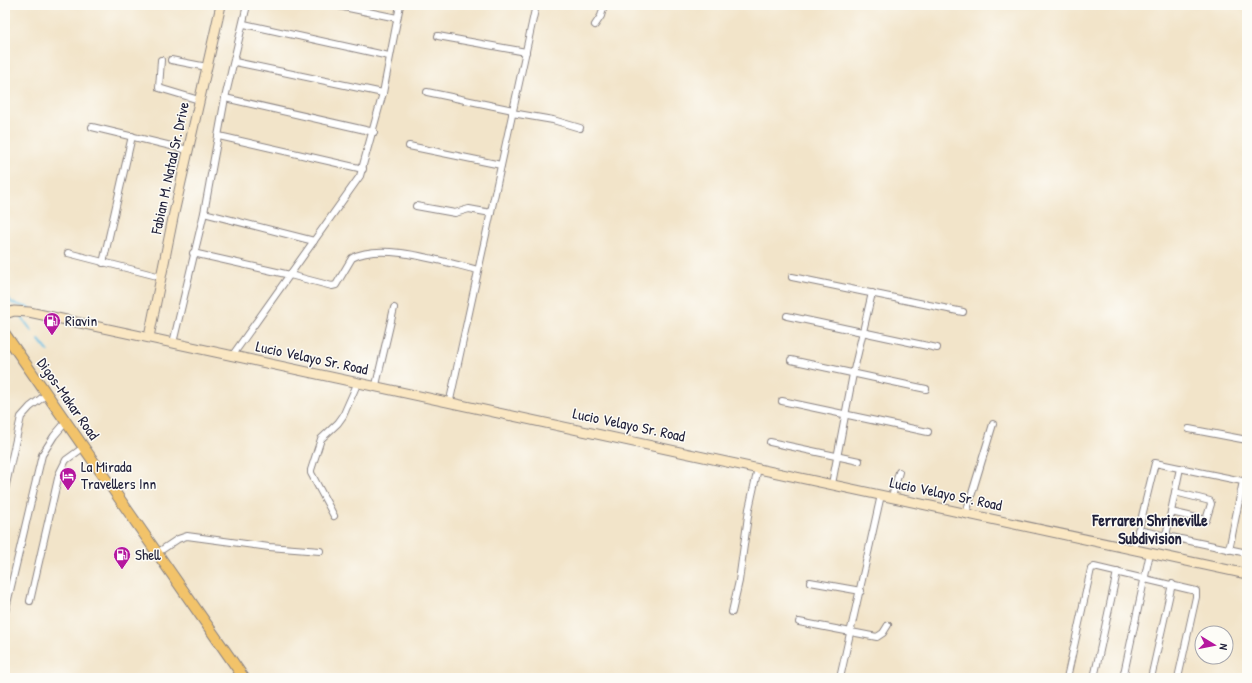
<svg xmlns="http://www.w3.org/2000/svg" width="1252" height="683" font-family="'Patrick Hand',sans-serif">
  <rect width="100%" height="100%" fill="#fdfcf7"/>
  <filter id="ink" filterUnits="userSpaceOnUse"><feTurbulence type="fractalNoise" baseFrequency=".025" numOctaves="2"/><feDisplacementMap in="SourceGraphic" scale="8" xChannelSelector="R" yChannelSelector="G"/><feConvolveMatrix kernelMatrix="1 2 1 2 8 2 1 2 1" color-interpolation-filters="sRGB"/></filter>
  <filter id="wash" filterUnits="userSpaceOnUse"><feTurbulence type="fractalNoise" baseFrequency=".012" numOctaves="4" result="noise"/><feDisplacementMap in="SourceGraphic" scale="16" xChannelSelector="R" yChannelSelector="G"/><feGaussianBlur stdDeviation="0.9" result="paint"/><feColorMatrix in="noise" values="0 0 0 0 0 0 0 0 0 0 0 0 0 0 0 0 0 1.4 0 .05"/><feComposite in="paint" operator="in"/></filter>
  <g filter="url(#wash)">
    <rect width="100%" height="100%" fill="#f2e4c9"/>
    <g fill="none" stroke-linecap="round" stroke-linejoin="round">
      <g stroke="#65bce2" stroke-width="2">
        <path d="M5,293L12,303L30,308"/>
        <path d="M22,318L32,331"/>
        <path d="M39,340L48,351"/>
      </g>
    </g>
  </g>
  <g filter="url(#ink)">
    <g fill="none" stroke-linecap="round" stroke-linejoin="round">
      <defs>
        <g id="street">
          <path d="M334,5L397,18"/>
          <path d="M244,24L389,56"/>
          <path d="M595,25L601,16L604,5"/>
          <path d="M438,36L526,52"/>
          <path d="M161,60L159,88L199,100"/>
          <path d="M171,60L207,67"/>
          <path d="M235,62L383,93"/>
          <path d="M427,92L513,110"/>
          <path d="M225,98L374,132"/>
          <path d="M512,113L553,120L580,128"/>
          <path d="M92,127L188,150"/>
          <path d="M219,136L363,169"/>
          <path d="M409,146L501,165"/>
          <path d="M416,206L455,213L469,209L491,213"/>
          <path d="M204,213L314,241"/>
          <path d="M68,253L161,277"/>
          <path d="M193,253L290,275L332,286L336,285L352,258C382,241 446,263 478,270"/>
          <path d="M103,263L132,136"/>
          <path d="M792,277L963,312"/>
          <path d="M787,316L937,348"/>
          <path d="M173,343L204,213L225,98L247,5"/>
          <path d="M232,356L360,176L383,93L400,5"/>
          <path d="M791,360L926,389"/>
          <path d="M376,385L394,308"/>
          <path d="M450,400L536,5"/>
          <path d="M782,401L928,432"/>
          <path d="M1189,429L1247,440"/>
          <path d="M770,442L859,461"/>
          <path d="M832,484L853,374L872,293"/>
          <path d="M5,489L21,417L30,407L47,394"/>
          <path d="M892,497L899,472"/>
          <path d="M1171,512L1206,520L1211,504L1210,501L1175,492"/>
          <path d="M966,513L993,424"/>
          <path d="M334,516L311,473V470L321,439L338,423L343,416L358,382"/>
          <path d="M1138,530L1247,553"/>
          <path d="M1166,536L1180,468"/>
          <path d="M1134,549L1155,463L1247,482"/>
          <path d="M1229,550L1243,481"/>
          <path d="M157,553L178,539L187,536L269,547L320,551"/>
          <path d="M810,582L861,591"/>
          <path d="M30,601L59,474L66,460L84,447"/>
          <path d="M5,612L42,455L54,436L66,422"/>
          <path d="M732,612L739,581L749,509L758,468"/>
          <path d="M799,622L877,637L883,633L888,625"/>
          <path d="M840,678L881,495"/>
          <path d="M1067,678L1091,569L1094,567L1196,591V597L1178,678"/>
          <path d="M1094,678L1117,572"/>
          <path d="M1123,678L1150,553"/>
          <path d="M1151,678L1172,584"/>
        </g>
        <g id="secondary">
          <path d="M5,314L14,311L29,312C435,396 841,485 1247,574"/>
          <path d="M149,337L174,213L221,5"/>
        </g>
        <path id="primary" d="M5,334L244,678"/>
      </defs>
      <use href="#street" stroke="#8a8382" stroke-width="8"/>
      <use href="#secondary" stroke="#8a8382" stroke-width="11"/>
      <use href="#primary" stroke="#8a8382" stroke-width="12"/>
      <use href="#street" stroke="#fff" stroke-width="6"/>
      <use href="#secondary" stroke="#fae7c3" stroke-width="9"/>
      <use href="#primary" stroke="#f2c36a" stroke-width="10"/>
    </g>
  </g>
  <defs>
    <symbol id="fuel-pin" viewBox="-11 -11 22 30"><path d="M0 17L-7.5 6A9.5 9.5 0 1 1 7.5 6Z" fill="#b5179e" stroke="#fdfcf7"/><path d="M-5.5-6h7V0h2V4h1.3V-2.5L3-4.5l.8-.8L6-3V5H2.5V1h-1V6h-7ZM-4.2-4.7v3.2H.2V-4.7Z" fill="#fff"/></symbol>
    <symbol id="hotel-pin" viewBox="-11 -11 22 30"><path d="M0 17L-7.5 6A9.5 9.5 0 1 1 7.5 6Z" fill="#b5179e" stroke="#fdfcf7"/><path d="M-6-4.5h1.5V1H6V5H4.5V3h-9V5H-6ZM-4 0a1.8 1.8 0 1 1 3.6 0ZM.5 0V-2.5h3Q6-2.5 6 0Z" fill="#fff"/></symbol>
  </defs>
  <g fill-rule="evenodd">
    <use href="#fuel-pin" x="42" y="311" width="20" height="27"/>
    <use href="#hotel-pin" x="58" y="466" width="20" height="27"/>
    <use href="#fuel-pin" x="112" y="545" width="20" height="27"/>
  </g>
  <g text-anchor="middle" stroke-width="3" stroke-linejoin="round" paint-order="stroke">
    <g font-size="15" fill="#22223b" stroke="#fdfcf7">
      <text transform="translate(170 168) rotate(-78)" y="5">Fabian M. Natad Sr. Drive</text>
      <text transform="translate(312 358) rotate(12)" y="5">Lucio Velayo Sr. Road</text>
      <text transform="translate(68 399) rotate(55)" y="5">Digos-Makar Road</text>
      <text transform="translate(629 425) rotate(12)" y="5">Lucio Velayo Sr. Road</text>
      <text transform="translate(946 494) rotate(12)" y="5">Lucio Velayo Sr. Road</text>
    </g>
    <g font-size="15" fill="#22223b" stroke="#fdfcf7" text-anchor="start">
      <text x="65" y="326">Riavin</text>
      <text x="81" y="472">La Mirada<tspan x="81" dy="17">Travellers Inn</tspan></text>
      <text x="135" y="560">Shell</text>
    </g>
    <g font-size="16" font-weight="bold" fill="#22223b" stroke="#fdfcf7">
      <text x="1150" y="526">Ferraren Shrineville<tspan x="1150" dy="18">Subdivision</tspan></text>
    </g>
  </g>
  <rect width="1252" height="683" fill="none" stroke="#fdfcf7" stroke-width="20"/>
  <g transform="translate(1214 645) rotate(100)"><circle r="19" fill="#fdfcf7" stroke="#a5a5ac"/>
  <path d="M0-3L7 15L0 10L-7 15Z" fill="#b5179e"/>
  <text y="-6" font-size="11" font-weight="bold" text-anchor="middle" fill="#22223b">N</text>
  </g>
</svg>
